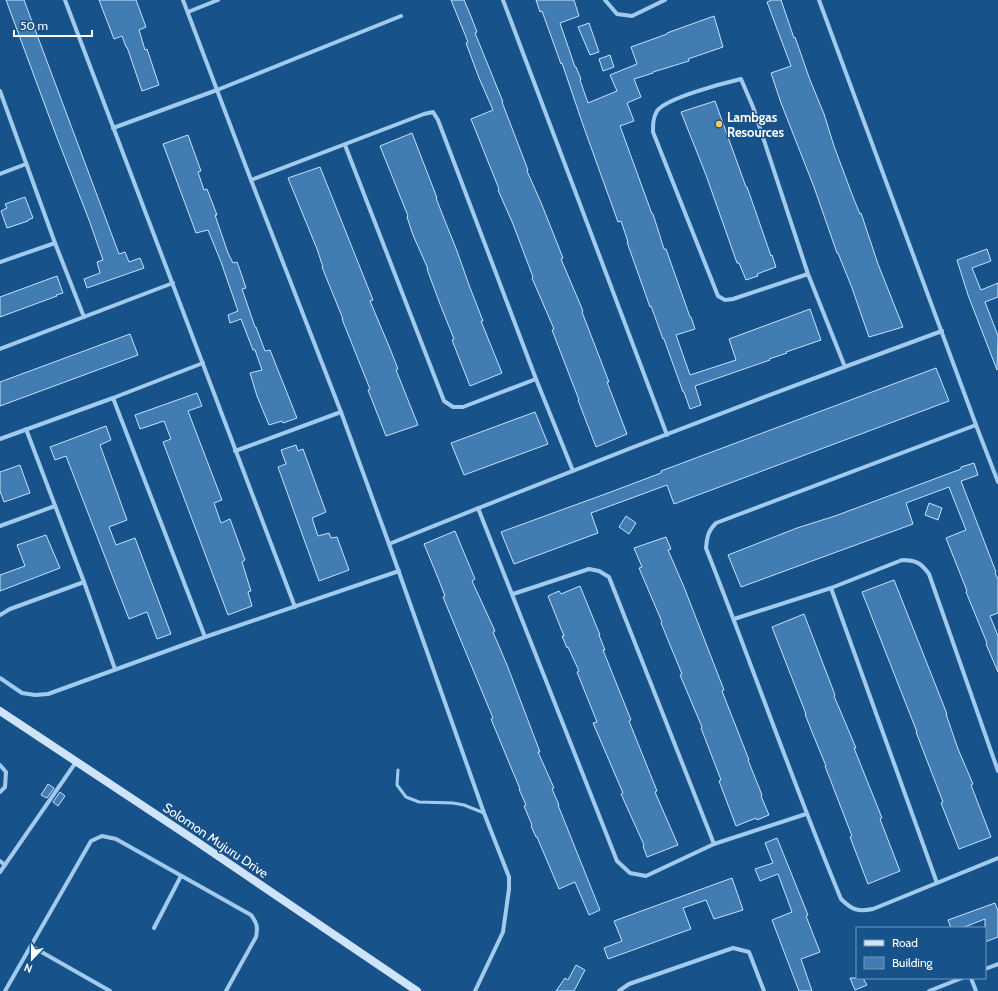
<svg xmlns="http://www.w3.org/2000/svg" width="998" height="991" font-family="Cabin,sans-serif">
  <rect width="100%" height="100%" fill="#18528a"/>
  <g fill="#417cb2" stroke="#c7e2fa">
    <path d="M6,0H24L119,254L125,252L129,262L140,258L144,268L87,288L84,279L100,273L97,262L103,260L89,220L56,135Z"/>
    <path d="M99,0H136L146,27L139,30L145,50L147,49L159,85L142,91L127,47H126L122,36L114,39Z"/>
    <path d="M451,0H464L470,14L477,32L475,33L503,102H502L528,170L527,171L542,205L563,258L561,259L583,311L582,312L609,382H607L627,434L596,447L578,400H579L552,330L554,329L532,278L533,277L513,224L498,190L499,189L471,119L493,110L479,78L466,43L468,42Z"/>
    <path d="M536,0H574L579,16L560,23L575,67H576L581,79L580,80L588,103L617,91L610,75L637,64L631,47L667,34V33L714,16L723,47L688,59L689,61L653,72V73L634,79L641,97L627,103L634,121L620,126L652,214H653L664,249H666L690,317H691L695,329L676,335L690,375L736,360L729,339L810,309L821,340L786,352L787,353L769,359L770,360L695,386L701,405L690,409L684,392H683L664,339H663L651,306L650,307L627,242H628L621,221L618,222L583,125L562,63L561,64L542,11L540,12Z"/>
    <path d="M772,0H781L794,38L795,37L810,80L824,114L834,146L853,197L860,214L861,213L878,264L903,327L869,337L852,288L838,253H837L814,187L781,103L771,73L791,66L767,2Z"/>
    <path d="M589,23L599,52L590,55L578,27Z"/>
    <path d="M610,55L614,67L603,71L599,59Z"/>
    <path d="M715,101L746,187H747L753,204L771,256L772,255L776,267L757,274L758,276L746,280L739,263H737L706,175L681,112Z"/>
    <path d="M412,133L437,198H436L443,216L457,251L469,285L483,321H481L502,373L470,386L452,340L454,339L440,304L427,269H428L413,235L407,217L408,216L380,146Z"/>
    <path d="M188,135L201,171L198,172L204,190L207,189L217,215H215L228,253L233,263L237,262L241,273L246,288L242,289L255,327H256L265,351L270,350L297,418L283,423L282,421L269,425L257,396L250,373L262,370L255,350H253L241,319L230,323L228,315L238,311L221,262L208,230L196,233L163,144Z"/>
    <path d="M320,167L373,300L370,301L391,351L398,369L396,370L418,425L386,436L368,390L370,389L342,319H343L322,267H323L317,249L288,178Z"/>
    <path d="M25,197L33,218L28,220V221L7,228L1,211L7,208L5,204Z"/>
    <path d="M987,249L991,261L972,268L981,290L998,283V297L985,302L998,336L997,370L968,295L957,260Z"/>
    <path d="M57,276L63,293L56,295L57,296L0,317V297Z"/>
    <path d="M130,334L138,355L0,406V382Z"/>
    <path d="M936,368L949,401L674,504L667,485L591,513L598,533L514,564L501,532L608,493L661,473V471Z"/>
    <path d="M197,393L202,406L188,411L222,500L214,503L221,523L230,519L245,560L242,562L251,591L248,592L252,606L228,615L163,442L171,439L164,421L140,429L135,415Z"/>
    <path d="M535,412L548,444L464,475L451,443Z"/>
    <path d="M106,426L111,440L100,445L127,520L109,527L116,545L135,538L171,634L157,639L147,612L129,619L66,456L55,460L50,447Z"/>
    <path d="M296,445L298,451L303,449L326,512L312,518L318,536L329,533L331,538L337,537L349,570L319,581L278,467L286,464L281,450Z"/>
    <path d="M974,463L978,475L961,481L996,572L995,573L998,579V613L990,616L998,636V672L986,644L987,643L966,592L967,591L946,538L966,530L949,487L906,503L913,524L741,587L728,555L797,528L835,516L961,469V467Z"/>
    <path d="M20,465L30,493L4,502L0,491V472Z"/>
    <path d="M929,503L942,508L938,520L925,515Z"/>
    <path d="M626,516L636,523L629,534L619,527Z"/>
    <path d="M455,531L475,579L472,581L495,631L493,632L507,665L540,752H538L554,788L552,789L559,805H558L600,910L589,915L575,882L559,889L537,837H536L531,826L532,825L524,806L526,805L519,789H520L491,719L493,718L457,631L443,597L445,596L438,578L424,544Z"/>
    <path d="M46,535L60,568L0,591V575L25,566L17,545Z"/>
    <path d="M666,537L671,549L668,550L684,587L724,690L722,691L742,742L749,760H748L762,795L761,796L769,815L757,820L756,818L736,826L719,781L721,780L701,728L702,727L680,675L682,674L661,623L662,622L639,568L642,567L634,548Z"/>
    <path d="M894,580L947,714H946L958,749L973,784L971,785L991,837L959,849L941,803L943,802L916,732H917L862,592Z"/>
    <path d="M580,586L600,635H599L605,650H603L631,720L629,721L657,791L655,792L678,845L647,857L643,846L644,845L621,794L623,793L593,723L597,722L577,672L579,671L568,647L567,648L562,636H564L548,596L559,591L561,594Z"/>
    <path d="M804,614L835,695L834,696L856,748H854L882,818L880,819L900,871L868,884L850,837L852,836L825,766H826L812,732L805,714H806L772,627Z"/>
    <path d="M48,784L54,788L47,798L41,795Z"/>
    <path d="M60,792L65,796L58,806L53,802Z"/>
    <path d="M777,838L808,915L806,916L820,952L801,959L812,991H799L772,920L792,912L778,874L760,881L755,869L773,863L765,843Z"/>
    <path d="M732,878L743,910L714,919L706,900L683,908L691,929L608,959L604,948L622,941L614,921Z"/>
    <path d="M995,903L998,911V937L985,942V919L962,928H951L948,920Z"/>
    <path d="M576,965L585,970L574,991H556L565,978L568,980Z"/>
    <path d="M850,978H863L867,985L855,990Z"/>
  </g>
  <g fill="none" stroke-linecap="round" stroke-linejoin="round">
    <path stroke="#a2caee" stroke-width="3" d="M398,770L397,785L406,797L419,802L453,803L464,805L484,813"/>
    <g stroke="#a2caee" stroke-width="4">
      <path d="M65,0L295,607"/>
      <path d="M183,0L251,180L341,412L389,544L484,813L509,877V889L503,932L475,991"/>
      <path d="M503,0L667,435"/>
      <path d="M605,0L617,14L632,16L665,0"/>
      <path d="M819,0L976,425L716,523C708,531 707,537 706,548C752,665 793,783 841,899C852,910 858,912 873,909L998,858"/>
      <path d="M188,12L218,0"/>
      <path d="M0,91L55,243L84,317"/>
      <path d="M113,128L217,90L401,16"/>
      <path d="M345,145L444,401L453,407H463L536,379"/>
      <path d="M0,174L26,164"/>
      <path d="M251,180L424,114L433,112L438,120L536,379L573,471"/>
      <path d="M0,262L55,243"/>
      <path d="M808,274L733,299L725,300L718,296L653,132C653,124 653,118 657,111C666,98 724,83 741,79L753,107L808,274L845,367"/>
      <path d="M0,349L173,283"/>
      <path d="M113,398L205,637"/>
      <path d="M976,425L998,482"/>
      <path d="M26,429L84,582L115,669"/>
      <path d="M0,439L113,398L203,363"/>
      <path d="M235,451L341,412"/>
      <path d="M478,508L617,861L630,873L646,876L714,844L806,814"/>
      <path d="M0,526L55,506"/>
      <path d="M389,544C572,470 756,399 942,331"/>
      <path d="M831,588L902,560C916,560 921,563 929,574L998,771"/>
      <path d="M513,594L589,569L599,571L609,577L714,844"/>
      <path d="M0,615L10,609L84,582"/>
      <path d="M734,619L831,588L937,883"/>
      <path d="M0,678L22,693L35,695L48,694L205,637L399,571"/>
      <path d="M0,765L6,772L5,787L0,792"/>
      <path d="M0,861L5,865"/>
      <path d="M0,872L76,762"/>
      <path d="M154,928L181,876"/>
      <path d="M31,946L110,991"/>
      <path d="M985,969L998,964"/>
      <path d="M971,978L976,991"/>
      <path d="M5,991L91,841L102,836L116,839L251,915C257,923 258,927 256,937L226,991"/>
      <path d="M619,991L629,984L733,948L749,952L764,991"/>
      <path d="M929,991L962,978"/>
    </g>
    <path stroke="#cfe4fa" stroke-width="8" d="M0,711L193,839L417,991"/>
  </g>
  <circle fill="#ffc55e" stroke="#18528a" stroke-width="1.5" cx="719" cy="124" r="4"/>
  <g text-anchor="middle" stroke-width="3" stroke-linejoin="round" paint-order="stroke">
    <g font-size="13" font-weight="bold" fill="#fff" stroke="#18528a" text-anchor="start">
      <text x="727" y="122">Lambgas<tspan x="727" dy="15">Resources</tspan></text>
    </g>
    <g font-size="13" fill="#fff" stroke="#18528a">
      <text transform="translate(216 840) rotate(34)" y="5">Solomon Mujuru Drive</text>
    </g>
  </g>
  <rect x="856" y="927" width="130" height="52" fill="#18528a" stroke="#7497b9"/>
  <rect x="864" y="940" width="20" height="6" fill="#cfe4fa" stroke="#7497b9"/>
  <text x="892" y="947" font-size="12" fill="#ffffff">Road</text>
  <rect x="864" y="957" width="20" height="12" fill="#417cb2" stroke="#7497b9"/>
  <text x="892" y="967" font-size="12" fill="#ffffff">Building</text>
  <g transform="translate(32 959) rotate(202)" stroke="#18528a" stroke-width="3" paint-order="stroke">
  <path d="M0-3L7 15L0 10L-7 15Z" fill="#ffffff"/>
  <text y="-6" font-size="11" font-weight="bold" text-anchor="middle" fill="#ffffff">N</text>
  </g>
  <path d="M14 30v6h78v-6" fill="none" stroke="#ffffff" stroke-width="2"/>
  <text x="20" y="30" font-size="12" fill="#ffffff" stroke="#18528a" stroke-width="3" paint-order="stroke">50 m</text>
</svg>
